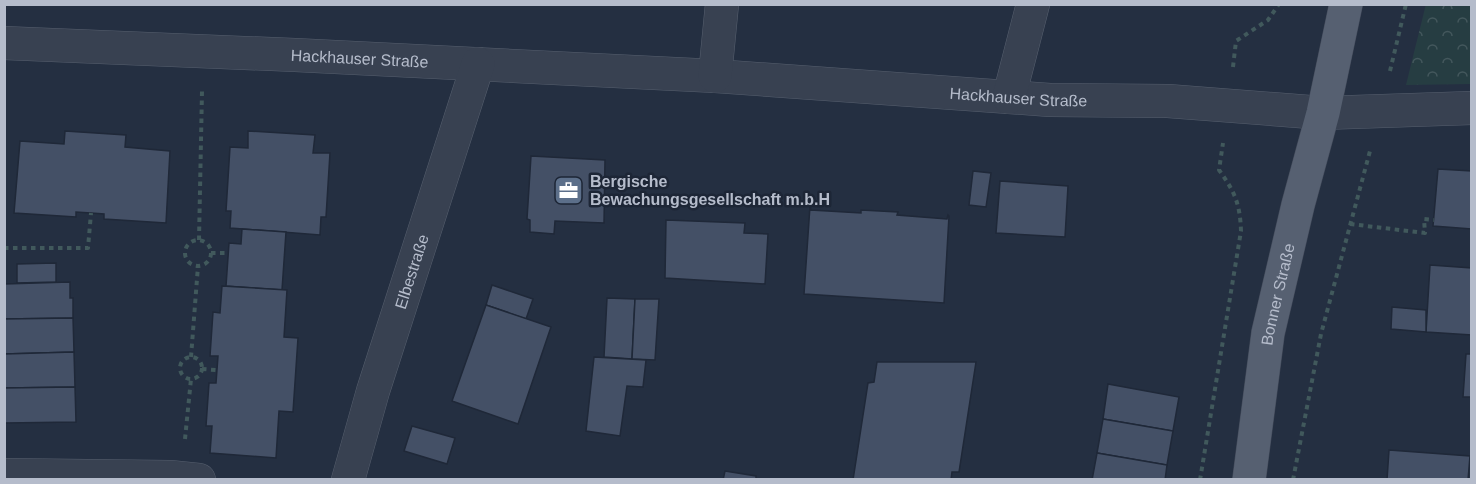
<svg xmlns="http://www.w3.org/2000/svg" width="1476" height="484" font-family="Helvetica,sans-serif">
  <defs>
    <pattern id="forest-crowns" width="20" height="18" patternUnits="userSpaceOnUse" patternTransform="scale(1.5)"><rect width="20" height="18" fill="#263d42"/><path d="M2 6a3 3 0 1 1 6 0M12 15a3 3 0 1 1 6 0" fill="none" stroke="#43575c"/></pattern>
  </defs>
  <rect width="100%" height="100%" fill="#242f41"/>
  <path fill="url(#forest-crowns)" d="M1426,4L1471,5V84L1406,85Z"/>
  <g fill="#445066" stroke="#1f2838" stroke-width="1.5">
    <path d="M65,131L126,135L125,147L170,151L166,223L104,219V214L91,213L76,212V217L14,213L20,141L64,144Z"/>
    <path d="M248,131L315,135L313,153H330L326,217H321L320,235L230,228L231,211H226L230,147L248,148Z"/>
    <path d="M531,156L605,160L604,223L555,221L554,234L530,232V220L527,219Z"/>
    <path d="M1438,169L1472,171V229L1433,226Z"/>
    <path d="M973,171L991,173L986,207L969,205Z"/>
    <path d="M1000,181L1068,186L1065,237L996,233Z"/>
    <path d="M810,206L811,210L861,213V210L898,212L897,215L947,219L948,215L949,216L944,303L804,294Z"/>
    <path d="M666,220L745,223L744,233L768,234L765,284L665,278Z"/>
    <path d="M242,229L286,232L282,290L226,286L229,243L241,244Z"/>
    <path d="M56,263V282L17,283V264Z"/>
    <path d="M1430,265L1472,268V335L1426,332Z"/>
    <path d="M70,282V298H73V318L4,319V284Z"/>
    <path d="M492,285L533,299L526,319L486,305Z"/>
    <path d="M222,286L287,290L284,337L298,338L293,412L279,411L276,458L210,453L212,426H206L209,383H216L218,356H210L213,312L220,313Z"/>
    <path d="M607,298L635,299L632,359L604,357Z"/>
    <path d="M635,299H659L655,360L632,359Z"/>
    <path d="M486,305L551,327L518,424L452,401Z"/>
    <path d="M1392,307L1426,310V332L1391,329Z"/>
    <path d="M73,318L74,352L4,354V319Z"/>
    <path d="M74,352L75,387L4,388V354Z"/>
    <path d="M1466,354H1472V397H1463Z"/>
    <path d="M594,357L646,360L643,387L627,386L620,436L586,431Z"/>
    <path d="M877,362H976L959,472H952L951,480H853L868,383L874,382Z"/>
    <path d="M1108,384L1179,397L1173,431L1103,419Z"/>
    <path d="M75,387L76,422L4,423V388Z"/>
    <path d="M1103,419L1173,431L1167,465L1097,453Z"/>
    <path d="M412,426L455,438L447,464L404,451Z"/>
    <path d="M1389,450L1470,456L1468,480H1387Z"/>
    <path d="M1097,453L1167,465L1165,480H1092Z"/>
    <path d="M725,471L756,476V480H723Z"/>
  </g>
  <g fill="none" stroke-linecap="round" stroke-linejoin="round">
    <defs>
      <g id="minor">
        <path id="s1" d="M4,43L295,55L715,76L1050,100L1168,101L1323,113L1472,108"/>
        <path d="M715,76L722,4"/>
        <path d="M1009,97L1033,4"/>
        <path d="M4,475L170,477L199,480"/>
        <path id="s2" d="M348,480L373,391L478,64"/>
      </g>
      <g id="major">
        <path id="s3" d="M1249,480L1268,333L1298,205L1323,113L1346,4"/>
      </g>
    </defs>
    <use href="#minor" stroke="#565f6e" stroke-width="34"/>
    <use href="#major" stroke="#424a5a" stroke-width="34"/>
    <g stroke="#41595c" stroke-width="4" stroke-dasharray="4.5 4.5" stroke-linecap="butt">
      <path d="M1233,67L1236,41L1268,20L1279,4"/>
      <path d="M1390,71L1406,4"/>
      <path d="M1350,224L1425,233L1424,219L1434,220"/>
      <path d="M199,240L202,91"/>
      <circle cx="198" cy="253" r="13"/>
      <path d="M4,248H88L91,213"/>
      <path d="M211,253H228"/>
      <circle cx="191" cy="368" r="11"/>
      <path d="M191,357L198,266"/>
      <path d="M202,369L216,370"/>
      <path d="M185,439L191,379"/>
      <path d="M1200,480L1241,231C1240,204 1235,192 1219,170L1223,143"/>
      <path d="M1293,480L1321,334L1370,151"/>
    </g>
    <use href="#minor" stroke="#384151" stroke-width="33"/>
    <use href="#major" stroke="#566071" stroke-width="33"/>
  </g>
  <defs>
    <symbol id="office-square" viewBox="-11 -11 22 22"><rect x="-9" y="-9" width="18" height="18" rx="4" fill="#5c6f8a" stroke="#1d2636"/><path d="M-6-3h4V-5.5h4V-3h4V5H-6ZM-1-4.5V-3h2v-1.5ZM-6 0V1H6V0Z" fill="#fff"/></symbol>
  </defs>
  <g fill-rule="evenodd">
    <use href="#office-square" x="552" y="174" width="33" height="33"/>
  </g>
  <g text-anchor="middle" stroke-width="5" stroke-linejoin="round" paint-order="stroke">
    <g font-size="16" fill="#b5bccb" stroke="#1d2636">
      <text dy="6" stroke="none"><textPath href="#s1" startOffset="356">Hackhauser Straße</textPath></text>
      <text dy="6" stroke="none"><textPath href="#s1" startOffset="1016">Hackhauser Straße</textPath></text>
      <text dy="6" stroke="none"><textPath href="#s2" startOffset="218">Elbestraße</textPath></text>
      <text dy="6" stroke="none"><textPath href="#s3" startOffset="188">Bonner Straße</textPath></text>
    </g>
    <g font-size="16" font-weight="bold" fill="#b5bccb" stroke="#1d2636" text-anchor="start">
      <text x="590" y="187">Bergische<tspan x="590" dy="18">Bewachungsgesellschaft m.b.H</tspan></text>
    </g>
  </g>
  <rect width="1476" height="484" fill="none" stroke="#b5bccb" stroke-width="12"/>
</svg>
